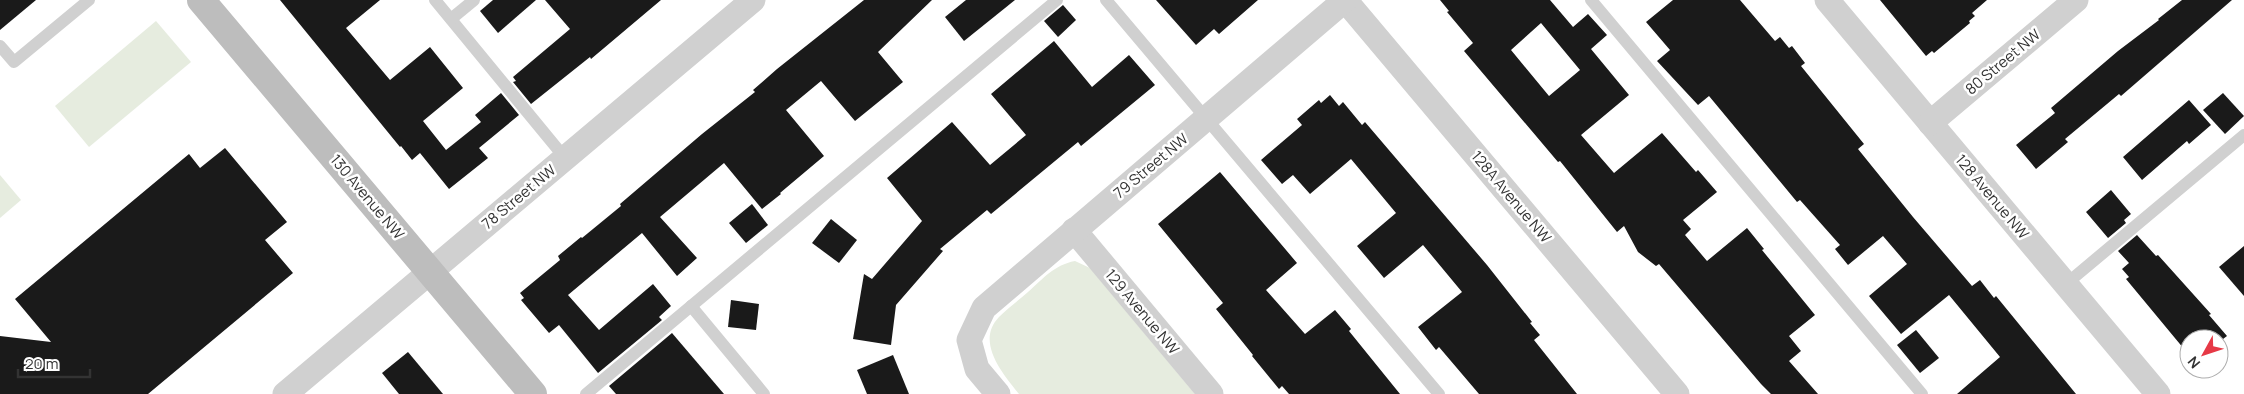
<svg xmlns="http://www.w3.org/2000/svg" width="2244" height="394" font-family="Manrope,sans-serif">
  <rect width="100%" height="100%" fill="#fff"/>
  <g fill="#e6ecdf">
    <path d="M156,21L191,62L89,147L55,106Z"/>
    <path d="M0,175L21,200L0,218Z"/>
    <path d="M1075,261L1090,268L1195,394H1019C1003,374 975,342 999,317C1008,308 1019,300 1028,292C1044,278 1054,265 1075,261Z"/>
  </g>
  <g fill="#1a1a1a" fill-rule="evenodd">
    <path d="M0,0H36L0,30Z"/>
    <path d="M280,0H380L346,28L390,80L430,47L463,88L423,121L446,150L481,122L475,115L501,93L519,115L479,148L488,158L449,189L420,153L412,160L401,146L400,147Z"/>
    <path d="M493,0H536L498,33L480,11Z"/>
    <path d="M545,0H661L591,59L590,57L531,104L513,82L516,81L513,77L570,29Z"/>
    <path d="M864,0H932L878,52L903,82L855,121L821,81L786,110L824,156L780,193L781,194L762,209L724,163L660,217L697,258L677,276L642,233L568,295L599,330L653,284L671,306L659,317L662,320L598,373L559,325L549,333L521,300L524,298L520,293L560,260L558,256L581,237L582,238L621,206L620,204L702,134L755,92L753,90L777,69Z"/>
    <path d="M966,0H1015L964,41L945,17Z"/>
    <path d="M1156,0H1258L1219,34L1214,29L1196,45Z"/>
    <path d="M1440,0H1550L1573,27L1588,14L1607,35L1591,49L1629,95L1581,135L1614,173L1662,133L1696,172L1698,170L1717,192L1683,220L1691,229L1685,235L1707,261L1747,228L1764,249L1762,250L1815,315L1789,336L1801,351L1789,361L1818,394H1771L1761,384L1659,264L1656,266L1638,252L1624,226L1617,232L1560,161L1558,162L1464,51L1473,43L1447,12L1449,11ZM1541,23L1580,70L1549,96L1511,50Z"/>
    <path d="M1673,0H1740L1775,41L1780,37L1789,48L1792,46L1805,63L1801,66L1864,144L1858,149L1913,217L1972,286L1980,280L1994,298L1996,296L2076,394H1957L2000,357L1949,295L1901,334L1869,296L1907,264L1883,236L1848,265L1835,249L1840,245L1800,200L1797,202L1709,96L1698,105L1657,61L1670,50L1646,22Z"/>
    <path d="M1880,0H1987L1972,13L1975,16L1969,21L1970,23L1934,53L1932,51L1926,56Z"/>
    <path d="M2182,0H2232L2121,96L2119,94L2065,139L2068,142L2036,169L2016,145L2055,113L2051,108L2118,51L2159,20L2158,19Z"/>
    <path d="M1063,5L1076,20L1058,37L1044,21Z"/>
    <path d="M1054,41L1092,87L1129,55L1155,85L1081,146L1078,142L991,214L987,210L940,249L943,251L896,305L891,345L853,339L864,274L872,279L922,221L887,178L952,122L990,165L1026,135L991,94Z"/>
    <path d="M2223,93L2244,116L2225,134L2203,110Z"/>
    <path d="M1330,95L1339,106L1343,102L1362,125L1365,122L1487,265L1532,322L1530,323L1540,335L1534,340L1577,394H1479L1439,347L1436,350L1418,327L1462,292L1423,245L1384,278L1357,246L1396,213L1351,159L1310,194L1293,175L1282,184L1261,160L1302,125L1297,119L1319,100L1321,103Z"/>
    <path d="M2189,100L2211,125L2189,144L2187,141L2142,180L2123,157Z"/>
    <path d="M225,148L287,222L265,240L293,273L148,394H0V336L51,342L15,299L189,154L200,168Z"/>
    <path d="M1220,172L1297,263L1266,290L1305,334L1335,310L1351,329L1349,331L1400,394H1289L1282,386L1279,389L1252,356L1253,355L1216,309L1223,303L1158,224Z"/>
    <path d="M2111,190L2131,214L2124,220L2126,223L2108,238L2086,212Z"/>
    <path d="M752,204L768,225L746,243L729,223Z"/>
    <path d="M831,219L857,240L839,263L812,243Z"/>
    <path d="M2137,235L2156,256L2158,255L2211,314L2209,315L2227,336L2219,342V339H2189V355L2126,279L2129,277L2122,269L2129,263L2118,251Z"/>
    <path d="M2244,246V296L2219,267Z"/>
    <path d="M731,300L759,304L756,330L728,327Z"/>
    <path d="M1916,330L1939,358L1920,373L1897,345Z"/>
    <path d="M672,333L724,394H616L609,386Z"/>
    <path d="M408,352L443,394H399L382,373Z"/>
    <path d="M893,355L909,394H867L857,370Z"/>
  </g>
  <g fill="none" stroke-linecap="round" stroke-linejoin="round">
    <g stroke="#d0d0d0" stroke-width="12">
      <path d="M435,0L565,158"/>
      <path d="M1106,0L1439,394"/>
      <path d="M1591,0L1922,394"/>
      <path d="M451,19L474,0"/>
      <path d="M0,46L14,62L89,0"/>
      <path d="M2066,284L2244,135"/>
      <path d="M691,306L764,394"/>
      <path d="M586,394L1057,0"/>
    </g>
    <g stroke="#d0d0d0" stroke-width="25">
      <path d="M1345,0L1677,394"/>
      <path d="M1827,0L2158,394"/>
      <path d="M1930,123L2076,0"/>
      <path d="M1074,230L1211,394"/>
      <path d="M285,394L753,0"/>
      <path d="M998,394L977,369L969,340L984,308L1345,0"/>
    </g>
    <path stroke="#bdbdbd" stroke-width="28" d="M201,0L533,394"/>
  </g>
  <g text-anchor="middle" stroke-width="5" stroke-linejoin="round" paint-order="stroke">
    <g font-size="15" fill="#333" stroke="#fff">
      <text transform="translate(2003 62) rotate(-40)" y="5">80 Street NW</text>
      <text transform="translate(1151 166) rotate(-40)" y="5">79 Street NW</text>
      <text transform="translate(367 197) rotate(50)" y="5">130 Avenue NW</text>
      <text transform="translate(519 197) rotate(-40)" y="5">78 Street NW</text>
      <text transform="translate(1511 197) rotate(50)" y="5">128A Avenue NW</text>
      <text transform="translate(1992 197) rotate(50)" y="5">128 Avenue NW</text>
      <text transform="translate(1142 312) rotate(50)" y="5">129 Avenue NW</text>
    </g>
  </g>
  <g transform="translate(2204 354) rotate(230)"><circle r="24" fill="#ffffff" stroke="#adadad"/>
  <path d="M0-4L9 19L0 12L-9 19Z" fill="#e63946"/>
  <text y="-8" font-size="14" font-weight="bold" text-anchor="middle" fill="#333333">N</text>
  </g>
  <path d="M18 369v8h72v-8" fill="none" stroke="#333333" stroke-width="2.5"/>
  <text x="25" y="369" font-size="15" fill="#333333" stroke="#ffffff" stroke-width="4" paint-order="stroke">20 m</text>
</svg>
